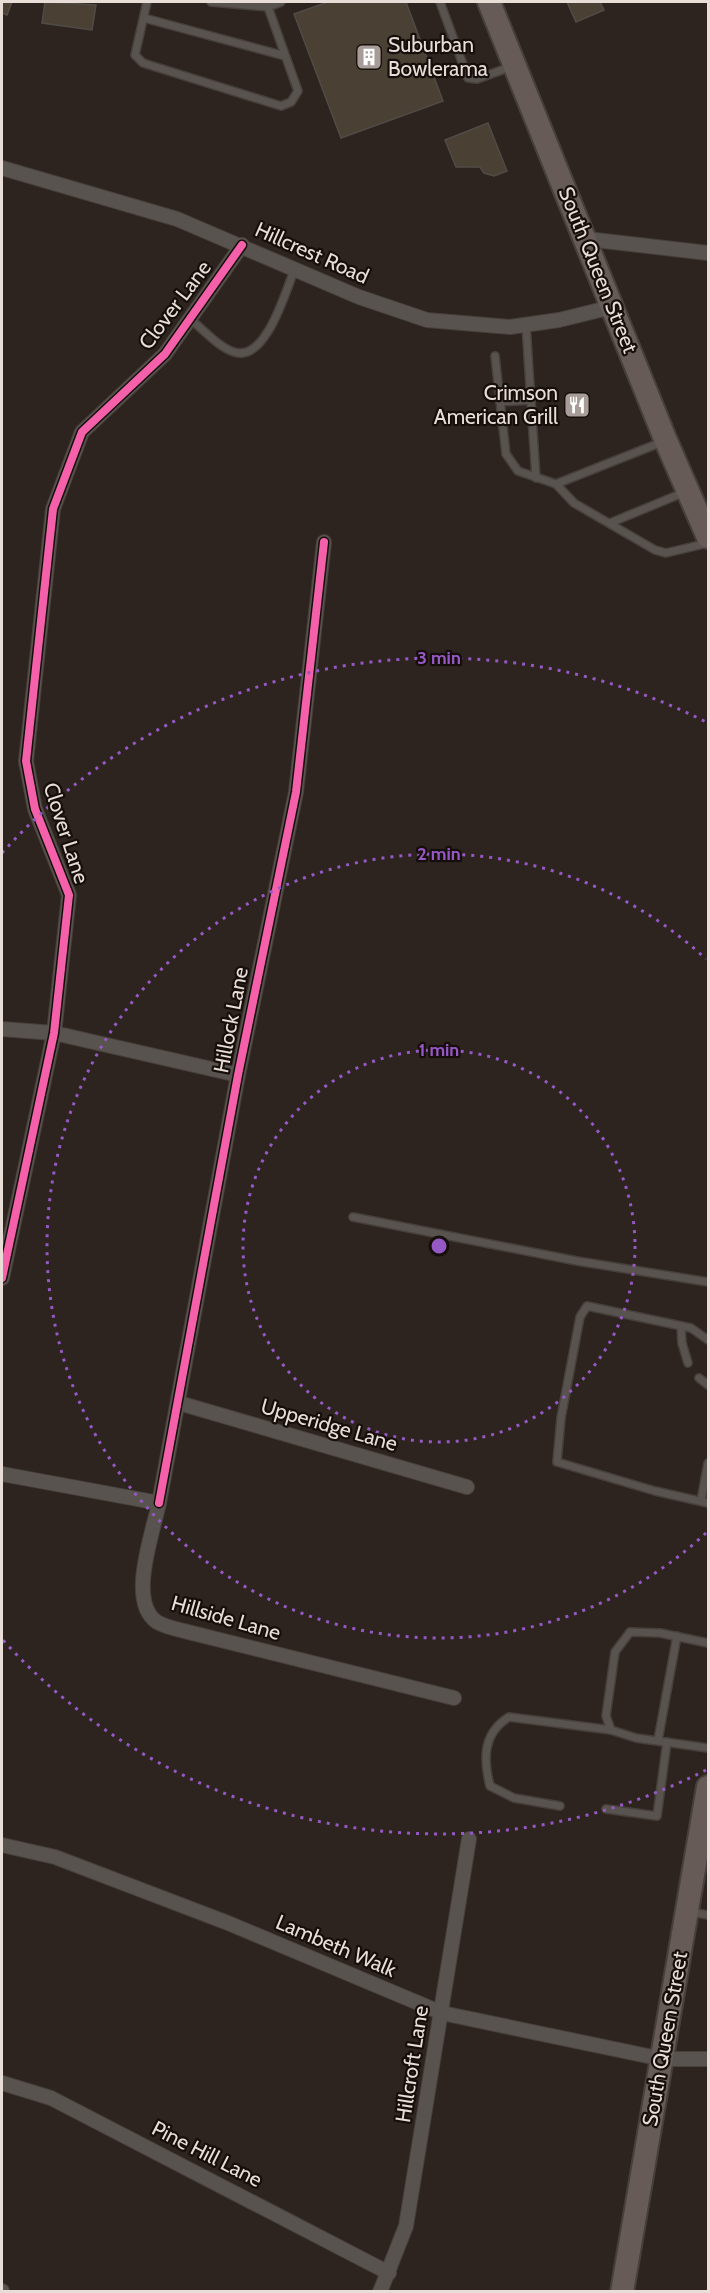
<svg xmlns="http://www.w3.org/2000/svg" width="710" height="2293" font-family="Cabin,sans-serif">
  <rect width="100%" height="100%" fill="#2d241f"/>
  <g fill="#4a4034" stroke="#514b46" stroke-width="1.5">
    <path d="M2,2H12L7,15L2,13Z"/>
    <path d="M45,2L96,5L92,30L42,23Z"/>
    <path d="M328,2H406L443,101L341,138L294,14Z"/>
    <path d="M567,2H600L604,10L576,22Z"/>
    <path d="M488,123L507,171L494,176L484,173L480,167H456L445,140Z"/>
  </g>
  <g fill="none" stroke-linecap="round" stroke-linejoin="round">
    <defs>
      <g id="lane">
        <path d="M147,2L135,55L143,63L281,106L291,102L298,91L268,7L281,2"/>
        <path d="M211,2L268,7L267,2"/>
        <path d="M440,2L468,78L477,79L513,66"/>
        <path d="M144,18L285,56"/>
        <path d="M190,319C203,329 218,347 234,352C266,363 286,290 295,268"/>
        <path d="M526,325L536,478"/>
        <path d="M495,356L506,454L518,471L556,484"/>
        <path d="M500,402L531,400"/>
        <path d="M662,442L556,484L574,503L655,550L666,553L708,543"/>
        <path d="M610,523L685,492"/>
        <path d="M353,1217L577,1261L708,1282"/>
        <path d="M681,1326L682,1343L688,1363"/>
        <path d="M708,1340L691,1328L587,1306L580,1317L561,1418L557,1462L655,1491L708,1503"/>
        <path d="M699,1378L708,1385"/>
        <path d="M701,1501L708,1463"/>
        <path d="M708,1643L660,1633L630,1632L615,1652L606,1716L611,1730L636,1738L708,1748"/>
        <path d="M658,1740L677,1636"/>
        <path d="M560,1806L514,1798L490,1786C483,1758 483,1733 509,1717L611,1730"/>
        <path d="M606,1809L657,1816L667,1742"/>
        <path d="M690,1912L708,1915"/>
      </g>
      <g id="street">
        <path d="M2,168L177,219L359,297L427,320L510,327L559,320L612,307"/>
        <path d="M587,239L708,253"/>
        <path d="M2,1029L54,1033L238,1075"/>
        <path d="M2,1278L54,1033L69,895L35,809L26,761L53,509L82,432L165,354L242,245"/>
        <path d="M179,1403L467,1487"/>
        <path d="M2,1474L159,1503C153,1533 127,1602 157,1622C167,1628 182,1630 192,1633L454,1698"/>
        <path d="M159,1503L238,1075L296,792L324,542"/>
        <path d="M2,1845L55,1857L228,1923L442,2013L662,2059H708"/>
        <path d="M2,2083L51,2098L389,2273"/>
        <path d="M2,2291V2292"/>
        <path d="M380,2292L406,2226L469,1839"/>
      </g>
      <g id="primary">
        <path d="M489,2L666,441L708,537"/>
        <path d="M622,2292L708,1787"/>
      </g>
    </defs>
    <use href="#lane" stroke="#473f3b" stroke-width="10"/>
    <use href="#street" stroke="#473f3b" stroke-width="16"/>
    <use href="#primary" stroke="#473f3b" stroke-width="26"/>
    <use href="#lane" stroke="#59534f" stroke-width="7"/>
    <use href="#street" stroke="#59534f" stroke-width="14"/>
    <use href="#primary" stroke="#675b58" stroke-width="22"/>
    <defs>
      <g id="cycleway">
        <path d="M2,1278L54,1033L69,895L35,809L26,761L53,509L82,432L165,354L242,245"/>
        <path d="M159,1503L238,1075L296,792L324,542"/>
      </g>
    </defs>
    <use href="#cycleway" stroke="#150e0a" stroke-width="11"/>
    <use href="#cycleway" stroke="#f560ab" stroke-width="8"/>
  </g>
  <g fill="none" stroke="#9658c5" stroke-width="3" stroke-dasharray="3 6">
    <circle cx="439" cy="1246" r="196"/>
    <path d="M706 1533A392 392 0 1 1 706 959"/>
    <path d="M706 1770A588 588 0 0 1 2 1639M2 853A588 588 0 0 1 706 722"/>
  </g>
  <defs>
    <symbol id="building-square" viewBox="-11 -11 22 22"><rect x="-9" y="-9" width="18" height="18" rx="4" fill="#a79c97" stroke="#150e0a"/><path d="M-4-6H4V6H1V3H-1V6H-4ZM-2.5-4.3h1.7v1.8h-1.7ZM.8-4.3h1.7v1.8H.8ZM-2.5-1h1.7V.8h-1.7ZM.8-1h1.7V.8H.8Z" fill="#fff"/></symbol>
    <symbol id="restaurant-square" viewBox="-11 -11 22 22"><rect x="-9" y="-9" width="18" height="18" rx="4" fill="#a79c97" stroke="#150e0a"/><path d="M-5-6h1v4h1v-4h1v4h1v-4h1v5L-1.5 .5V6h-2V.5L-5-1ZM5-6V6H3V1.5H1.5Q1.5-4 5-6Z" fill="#fff"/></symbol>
  </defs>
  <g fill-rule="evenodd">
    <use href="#building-square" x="354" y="42" width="30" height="30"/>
    <use href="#restaurant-square" x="562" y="390" width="30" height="30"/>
  </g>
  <g text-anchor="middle" stroke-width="4.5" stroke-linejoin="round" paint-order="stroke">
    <g font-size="21" fill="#e8ddd7" stroke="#150e0a" text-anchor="start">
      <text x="388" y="52">Suburban<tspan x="388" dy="24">Bowlerama</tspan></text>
      <text x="558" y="400" text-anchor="end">Crimson<tspan x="558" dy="24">American Grill</tspan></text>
    </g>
    <g font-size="21" fill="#e8ddd7" stroke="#150e0a">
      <text transform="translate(312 253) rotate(24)" y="7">Hillcrest Road</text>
      <text transform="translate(598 270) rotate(68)" y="7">South Queen Street</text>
      <text transform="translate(175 305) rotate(-53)" y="7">Clover Lane</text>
      <text transform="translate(66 833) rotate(72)" y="7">Clover Lane</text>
      <text transform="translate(231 1020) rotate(-79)" y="7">Hillock Lane</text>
      <text transform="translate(329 1425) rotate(16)" y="7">Upperidge Lane</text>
      <text transform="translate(226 1618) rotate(16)" y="7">Hillside Lane</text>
      <text transform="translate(336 1946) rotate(23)" y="7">Lambeth Walk</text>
      <text transform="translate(665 2039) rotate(-80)" y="7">South Queen Street</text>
      <text transform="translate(412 2064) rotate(-81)" y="7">Hillcroft Lane</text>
      <text transform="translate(207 2154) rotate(27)" y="7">Pine Hill Lane</text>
    </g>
  </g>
  <circle cx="439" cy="1246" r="9" fill="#9658c5" stroke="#150e0a" stroke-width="3"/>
  <g font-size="18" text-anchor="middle" font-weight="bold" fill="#9658c5" stroke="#150e0a" stroke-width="4.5" stroke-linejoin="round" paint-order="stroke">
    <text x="439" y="664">3 min</text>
    <text x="439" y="860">2 min</text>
    <text x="439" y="1056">1 min</text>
  </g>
  <rect width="710" height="2293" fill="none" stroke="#e8ddd7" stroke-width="6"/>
</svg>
